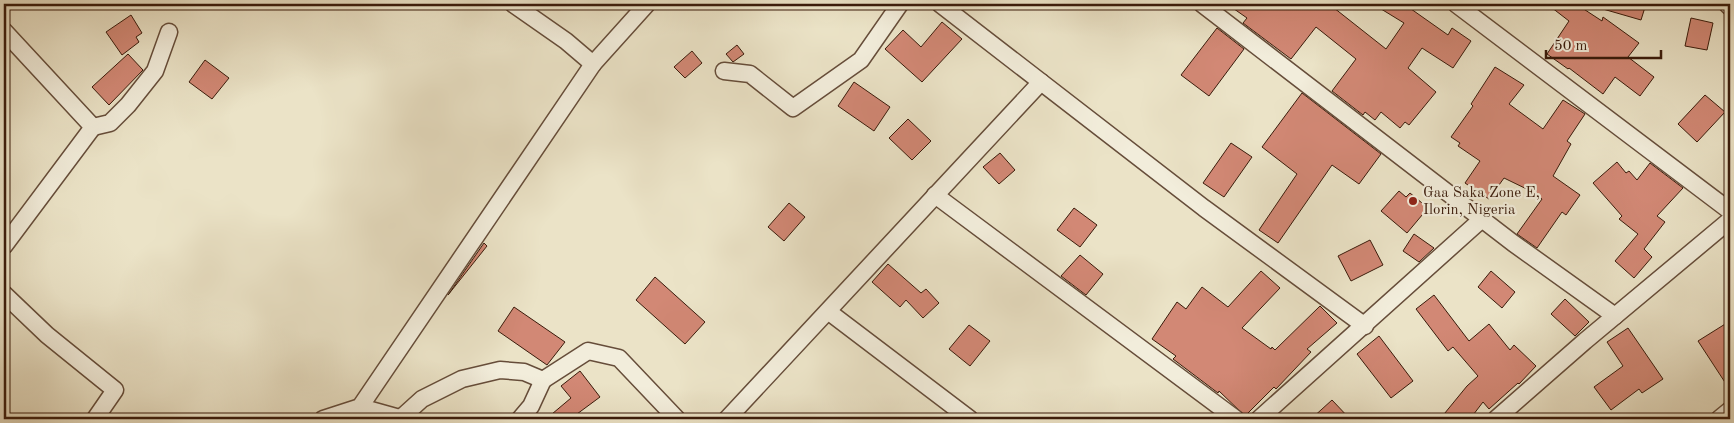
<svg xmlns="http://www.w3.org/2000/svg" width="1734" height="423" font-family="'Old Standard TT',serif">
  <rect width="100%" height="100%" fill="#ebe3c7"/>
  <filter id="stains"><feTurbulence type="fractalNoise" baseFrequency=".004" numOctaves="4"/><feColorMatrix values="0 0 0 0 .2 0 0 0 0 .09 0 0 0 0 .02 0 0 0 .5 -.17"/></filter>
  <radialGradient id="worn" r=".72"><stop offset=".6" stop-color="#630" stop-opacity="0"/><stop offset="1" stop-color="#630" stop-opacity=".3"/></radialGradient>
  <g fill="#d28875" stroke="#3a1b0b">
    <path d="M1227,4H1285L1291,8L1295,4H1329L1386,49L1404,23L1373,4H1404L1448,35L1452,28L1471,41L1453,68L1422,48L1408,68L1436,92L1409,125L1405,122L1400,128L1381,112L1375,120L1365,112L1363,115L1332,91L1356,59L1316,27L1291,59L1243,23L1247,18Z"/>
    <path d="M1547,4H1576L1602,21L1603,17L1639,43L1628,57L1654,77L1640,96L1615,77L1603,94L1569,68L1568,69L1547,54L1569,21Z"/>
    <path d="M1597,4H1646L1641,20L1596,7Z"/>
    <path d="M131,15L142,33L136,37L139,42L122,55L106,32Z"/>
    <path d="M1691,18L1713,23L1707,50L1685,46Z"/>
    <path d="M942,22L962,39L922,82L885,49L903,30L921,47Z"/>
    <path d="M1217,28L1244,49L1209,96L1181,75Z"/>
    <path d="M737,45L744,54L733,62L726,54Z"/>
    <path d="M692,51L702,63L685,78L674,67Z"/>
    <path d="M128,54L143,70L109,105L92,87Z"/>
    <path d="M205,60L229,78L212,99L189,82Z"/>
    <path d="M1495,67L1524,85L1509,104L1543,129L1563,100L1585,114L1567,141L1571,144L1553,176L1580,195L1566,215L1562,212L1537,248L1517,234L1542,199L1536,195L1537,194L1504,178L1489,199L1465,183L1480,161L1458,146L1460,143L1451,137L1473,106L1471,104Z"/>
    <path d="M854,82L890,107L874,131L838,106Z"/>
    <path d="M1302,93L1381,154L1359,184L1332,165L1278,243L1259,230L1297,174L1262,147Z"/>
    <path d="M1705,95L1725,112L1697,142L1678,124Z"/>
    <path d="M908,119L931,141L912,160L889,138Z"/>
    <path d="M1231,143L1252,157L1224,197L1203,183Z"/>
    <path d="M1000,153L1015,170L999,184L983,167Z"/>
    <path d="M1617,162L1626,173L1629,171L1637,180L1650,163L1683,188L1657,216L1665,222L1644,249L1652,257L1634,278L1615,261L1638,234L1619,219L1622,216L1593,183Z"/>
    <path d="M1399,191L1406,197L1410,193L1428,208L1407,233L1381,211Z"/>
    <path d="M789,203L805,217L784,241L768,227Z"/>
    <path d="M1074,208L1097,225L1080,247L1057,230Z"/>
    <path d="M1414,234L1434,248L1419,262L1403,251Z"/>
    <path d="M1370,240L1383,265L1351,281L1338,256Z"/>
    <path d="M484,243L487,246L448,295Z"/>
    <path d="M1080,255L1103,274L1086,295L1061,276Z"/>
    <path d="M888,264L921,293L926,289L939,303L923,318L906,300L900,307L872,282Z"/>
    <path d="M1261,271L1280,288L1242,328L1271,349L1272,347L1275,350L1320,306L1337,323L1307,349L1311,352L1276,389L1274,387L1245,416L1219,391L1218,393L1173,359L1176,356L1152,339L1177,302L1186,309L1202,287L1228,307Z"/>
    <path d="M1491,271L1515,292L1502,308L1478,287Z"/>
    <path d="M655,277L705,322L685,344L636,300Z"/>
    <path d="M1434,295L1469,341L1489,324L1510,350L1514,345L1536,366L1519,384L1518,383L1489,409L1483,402L1470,419H1440L1467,386L1478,376L1453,347L1448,351L1416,309Z"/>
    <path d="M1565,299L1589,322L1575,336L1551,314Z"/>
    <path d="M514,307L565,342L547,365L498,331Z"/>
    <path d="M1730,321V390L1698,341Z"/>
    <path d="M969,325L990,341L970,366L949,349Z"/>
    <path d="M1628,328L1663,379L1642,393L1639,389L1611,410L1594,387L1623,366L1607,342Z"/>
    <path d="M1379,336L1413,381L1391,398L1357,354Z"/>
    <path d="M580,371L600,397L577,414L581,419H546L571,398L561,386Z"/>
    <path d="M1332,400L1350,419H1311Z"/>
  </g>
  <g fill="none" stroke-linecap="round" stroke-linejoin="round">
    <defs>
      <g id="minor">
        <path d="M513,4L566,41L593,64"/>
        <path d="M940,4L1204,208L1365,326"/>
        <path d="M1202,4L1513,243L1615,316"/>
        <path d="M1456,4L1730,211"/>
        <path d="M1727,4L1730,7"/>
        <path d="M4,31L93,127L4,246"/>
        <path d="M724,71L750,74L793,108L861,60L900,4"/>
        <path d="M93,127L110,123L128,105L155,71L169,32"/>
        <path d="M935,195L1236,419"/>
        <path d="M4,294L47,335L115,390L95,419"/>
        <path d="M829,312L970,419"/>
        <path d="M360,407L403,419"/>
        <path d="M401,418L422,399L462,379L500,370L524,372L543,380L588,351L619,358L677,419"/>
        <path d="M323,419L360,407L593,64L647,4"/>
        <path d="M520,419L531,406L543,380"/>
        <path d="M727,419L1041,82"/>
        <path d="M1259,419L1482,219"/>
        <path d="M1496,419L1585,341L1730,220"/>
        <path d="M1719,419L1730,410"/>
      </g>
    </defs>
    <use href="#minor" stroke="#664d3a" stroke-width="19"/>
    <use href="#minor" stroke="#f2eddb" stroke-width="16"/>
  </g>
  <circle fill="#8f2418" stroke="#f2eddb" stroke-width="2" cx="1413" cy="201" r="5"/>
  <g text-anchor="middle" stroke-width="4.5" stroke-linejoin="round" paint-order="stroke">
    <g font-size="15" fill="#3a1b0b" stroke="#f2eddb" text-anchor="start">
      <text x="1423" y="197">Gaa Saka Zone E,<tspan x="1423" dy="17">Ilorin, Nigeria</tspan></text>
    </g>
  </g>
  <rect width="1734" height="423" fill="none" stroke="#ebe3c7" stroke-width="20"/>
  <rect x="5" y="5" width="1724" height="413" fill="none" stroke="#3a1b0b" stroke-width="2.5"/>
  <rect x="10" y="10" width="1714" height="403" fill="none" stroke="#3a1b0b"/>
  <path d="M1546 50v8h115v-8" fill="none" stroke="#3a1b0b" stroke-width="2.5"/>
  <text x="1554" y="50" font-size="15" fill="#3a1b0b" stroke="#f2eddb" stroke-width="4" paint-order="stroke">50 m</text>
  <rect width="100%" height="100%" filter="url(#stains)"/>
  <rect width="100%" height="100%" fill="url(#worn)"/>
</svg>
